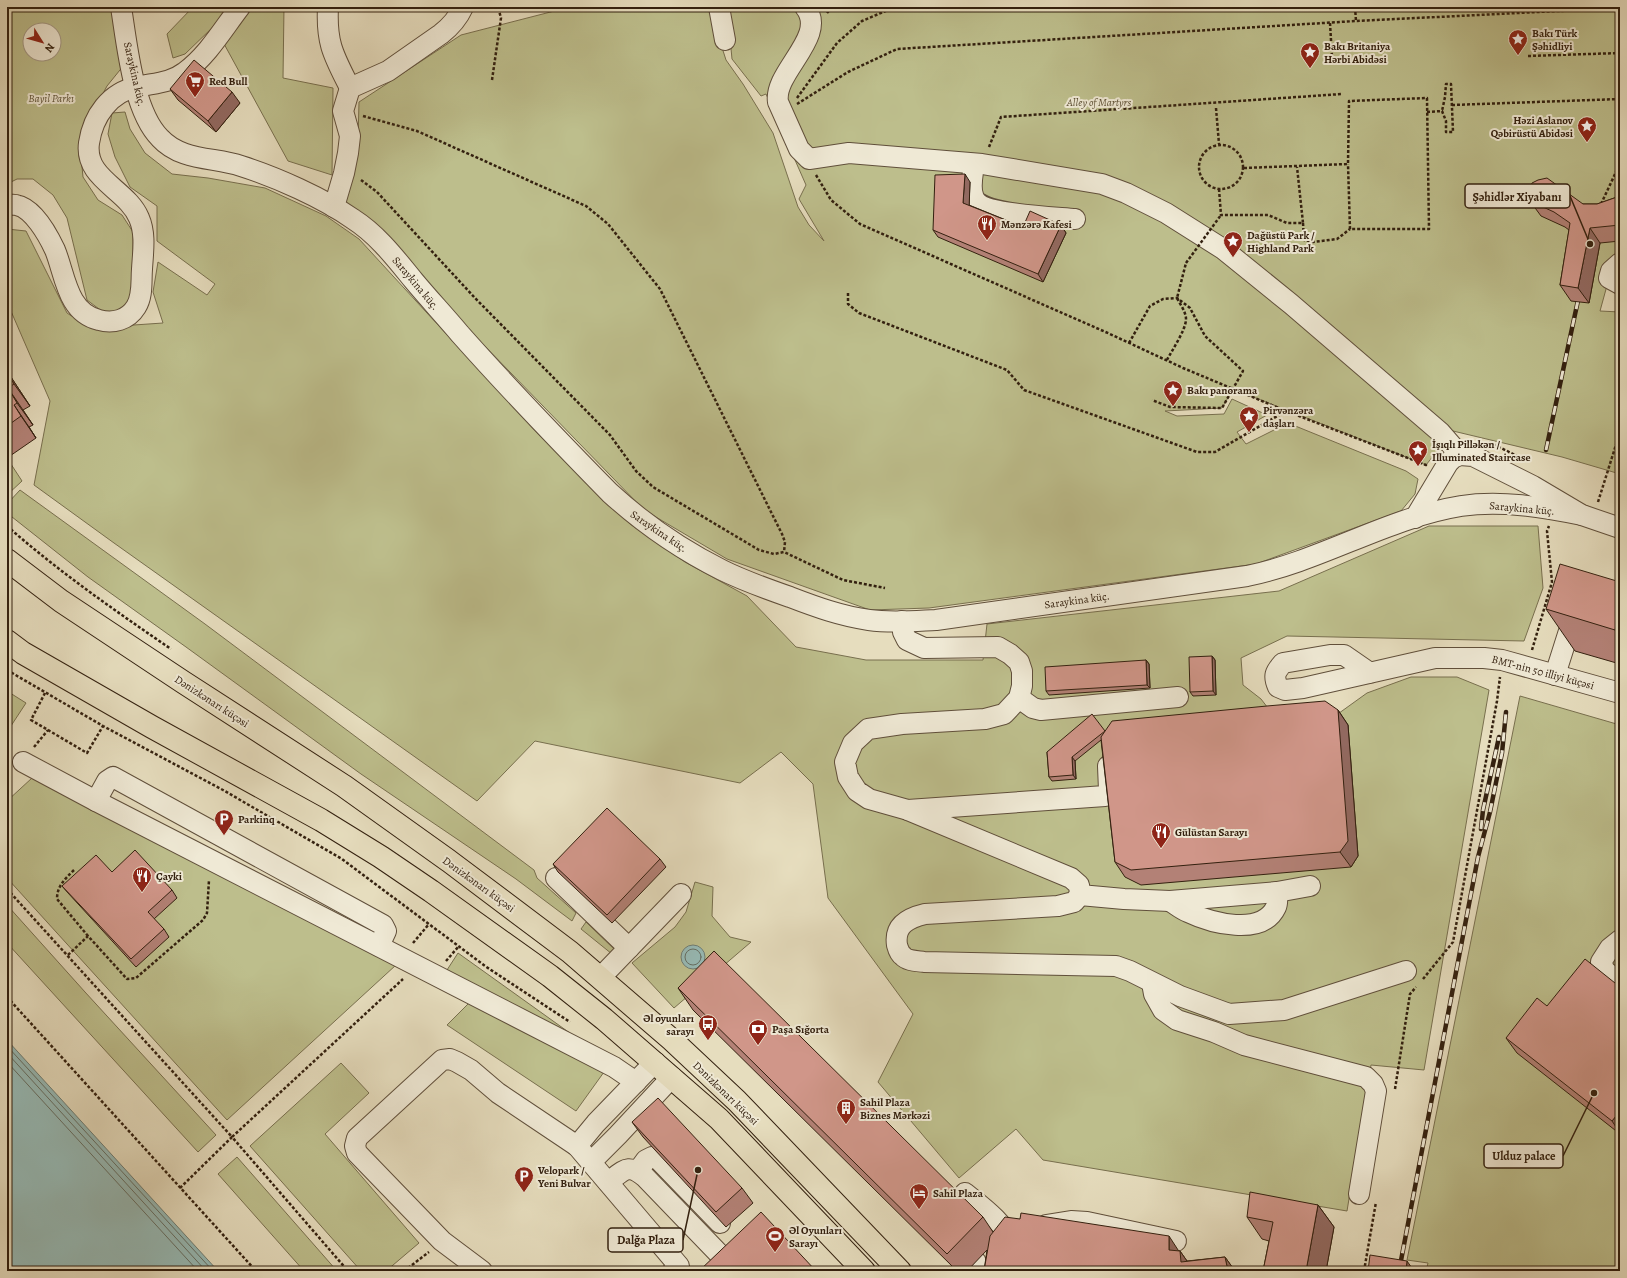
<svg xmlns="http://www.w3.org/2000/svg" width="1627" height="1278" font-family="Alegreya,serif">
  <rect width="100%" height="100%" fill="#e6ddbe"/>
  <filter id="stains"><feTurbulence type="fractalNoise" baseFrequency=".005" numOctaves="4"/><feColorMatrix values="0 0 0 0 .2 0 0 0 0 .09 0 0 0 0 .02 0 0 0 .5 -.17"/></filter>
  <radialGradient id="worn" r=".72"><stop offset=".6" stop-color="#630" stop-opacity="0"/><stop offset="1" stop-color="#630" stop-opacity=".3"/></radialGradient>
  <g fill="#bdbe8c" stroke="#786f4e" fill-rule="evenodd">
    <path d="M7,7H113L124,65L107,86L89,120L80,146L83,177L98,200L122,215L133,232V282L129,301L119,312H103L87,300L67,218L53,195L33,179H17L7,184ZM30,30H54V54H30Z"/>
    <path d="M192,7H228L213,27L185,54L173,58L167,34L192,8Z"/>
    <path d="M251,7H284L283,78L333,88L332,175L288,161L223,42Z"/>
    <path d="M570,7H709L726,60L743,84L773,133L798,207L809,225L824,241L799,199L806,185L766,94L761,96L732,59L727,7H1620V263L1611,271L1600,311L1620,312V474L1562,457L1453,431L1426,465L1233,389L1222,408L1165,411L1177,416L1224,414L1232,399L1267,415L1237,432L1246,444L1288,423L1406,471L1418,479L1415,494L1401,511L1256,564L929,608L870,610L727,559L644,510L341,198L358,141L359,102L461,35Z"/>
    <path d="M125,112L130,129L145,153L172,174L208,178L265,188L326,216L359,239L540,436L630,524L685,562L747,596L796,647L866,660H983L987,624L1279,591L1429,526H1538L1543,588L1524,641L1287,636L1241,658L1243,685L1261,699L1278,721L1335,716L1367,693L1411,677H1457L1489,690L1424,1070L1371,1065L1347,1211L1043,1160L1016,1129L959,1178L878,1082L913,1014L828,898L813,784L781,752L740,783L535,741L477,801L114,543L34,485L50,401L7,302V229L26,231L67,313L90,328L163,323L153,292L158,262L207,295L215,284L157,241V206L130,187L115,157L108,134L112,113Z"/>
    <path d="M7,458L22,481L7,495Z"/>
    <path d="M20,490L205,624L534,870L537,878L576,913L572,921L516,879L361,774L186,647L88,577L7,513V504Z"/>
    <path d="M7,691L26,703L7,732Z"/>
    <path d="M1520,696L1620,725V1271H1426L1428,1263L1407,1260Z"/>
    <path d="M32,778L216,870L396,965L227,1120L7,878V801Z"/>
    <path d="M695,882L713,887L712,916L730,937L751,942L674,1008L632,963L675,927L686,912Z"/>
    <path d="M7,905L85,992L216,1135L198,1152L7,943Z"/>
    <path d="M586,922L615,950L612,954L581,929Z"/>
    <path d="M458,953L588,1046L447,970Z"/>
    <path d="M470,1002L604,1072L576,1111L447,1025Z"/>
    <path d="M341,1063L369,1093L325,1134L419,1243L386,1271H361L250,1146Z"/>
    <path d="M237,1157L337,1271H304L218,1174Z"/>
  </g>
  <g fill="#97bbb7" stroke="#6f7d74">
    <circle cx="693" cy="957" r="12"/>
    <path d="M7,1040L218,1271H7Z"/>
  </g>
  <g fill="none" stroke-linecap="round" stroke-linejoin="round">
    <g stroke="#656e63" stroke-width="1">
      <circle cx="693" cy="957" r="8"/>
      <path d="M7,1046L213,1271"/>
      <path d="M7,1053L206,1271"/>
      <path d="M7,1062L198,1271"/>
    </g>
    <defs>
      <g id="minor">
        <path d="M121,7C127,44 133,111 160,138C181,161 214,157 241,166C276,177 323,198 353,219C378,235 396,259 414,281C429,299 445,316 460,334C508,388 559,441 610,493C644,524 682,550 722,570C744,581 767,589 790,597C816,607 841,616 869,620C891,623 914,621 936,620L1247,576C1321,561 1387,518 1461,506C1501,500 1542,507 1582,515"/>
        <path d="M328,7C326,44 334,56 350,88"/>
        <path d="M719,7L725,40"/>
        <path d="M805,7C829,36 773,72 778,102L799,149L809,159L849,153L982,164L1102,184L1126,193L1166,213L1223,249L1291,304L1440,432L1460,455"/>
        <path d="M974,164C973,175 969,188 974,198C981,215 1056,217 1075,219"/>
        <path d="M7,205C10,205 14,204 16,205C33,208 48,235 55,250C65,274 67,313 99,320C113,324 128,320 136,307C143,296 141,282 142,269C143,252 146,234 139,218C127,189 84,179 89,143C93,116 110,92 137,87C154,83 171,83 185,72C208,55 223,29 240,7"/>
        <path d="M334,207L344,173L348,153L350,136L343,111L350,88L388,71L441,34C450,27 458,18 463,7"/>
        <path d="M1620,263L1611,271L1609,278L1620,284"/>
        <path d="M1415,518L1448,463L1453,458L1460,455L1473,456L1533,486L1582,515L1620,528"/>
        <path d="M902,621L903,632L907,640L924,648L998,647L1010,654L1019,662L1022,671V686L1019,698L1004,714L985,719L902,724L868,729L853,743L845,762L848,777L857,791L869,799L908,810L1105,796L1109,790L1108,766"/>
        <path d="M1370,673L1344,655H1330L1283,663C1275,672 1273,676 1278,687L1285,690L1303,688L1435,658H1484L1502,660L1620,693"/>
        <path d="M1555,675L1575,612"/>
        <path d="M1019,698L1033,708L1041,710L1178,697"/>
        <path d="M23,762L96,801L614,1067L636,1082"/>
        <path d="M96,801L107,781L113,777L383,925L386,931L379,946"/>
        <path d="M908,810L1071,878L1079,885L1080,895L1074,902L1058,906L925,914C908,918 894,925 897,945C898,949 900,954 903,956C907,961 918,961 924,962L1116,966L1130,971L1180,996L1229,1014L1284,1010L1406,971"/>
        <path d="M556,878L629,948"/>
        <path d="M1080,895L1124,899L1170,901L1277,892L1310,886"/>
        <path d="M1170,901C1176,905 1182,910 1188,912C1211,923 1262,937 1276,907C1278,903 1277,897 1277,892"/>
        <path d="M1620,940L1610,948L1601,962L1605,971L1620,982"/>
        <path d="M600,978L681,894"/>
        <path d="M1152,983L1154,994L1163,1010L1177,1020L1214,1032L1244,1045L1366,1077L1373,1084L1376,1091L1359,1194"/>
        <path d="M577,1146L596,1123L655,1062"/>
        <path d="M591,1162L618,1135L672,1077"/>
        <path d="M638,1171L646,1160L652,1157L657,1158L720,1223"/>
        <path d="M608,1182C625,1170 627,1163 645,1177L724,1259"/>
        <path d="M965,1193C976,1202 1011,1227 1008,1242C1007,1249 998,1264 995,1271"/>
        <path d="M1046,1225L1071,1221L1087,1222L1176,1241"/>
        <path d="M976,1262L978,1271"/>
        <path d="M482,1271L442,1241L357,1153L355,1146L357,1138L442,1060L450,1059L457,1062L471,1070L498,1093L577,1146L679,1266L673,1271"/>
      </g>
      <g id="highway">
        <path d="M7,560L61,601L183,682L344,786L449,861L570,952L672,1040L737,1101L900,1271"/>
        <path d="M7,641L23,653L152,727L321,820L381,857L431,891L550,976L604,1019L719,1119L864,1271"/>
      </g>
    </defs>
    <use href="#minor" stroke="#604f3b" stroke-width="22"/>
    <use href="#highway" stroke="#33200f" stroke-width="24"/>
    <g stroke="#33200f" stroke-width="2.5" stroke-dasharray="3 2" stroke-linecap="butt">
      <path d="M1355,7L1356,21"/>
      <path d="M827,13L832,7"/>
      <path d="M1330,23L1332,57"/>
      <path d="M1528,56L1620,53"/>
      <path d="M492,80L501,18L498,7"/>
      <path d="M797,98L837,43L862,21L895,7"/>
      <path d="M797,104L848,72L897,49L1356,21L1620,8"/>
      <path d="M1452,105L1620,99"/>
      <path d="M1216,108L1219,144"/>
      <path d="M1427,112L1442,111L1446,121V132H1453L1451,84H1446L1445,97L1442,111"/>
      <path d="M363,116L417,131L586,206L608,224L660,289L782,534L785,542L784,552"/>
      <circle cx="1221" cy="167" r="22"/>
      <path d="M989,147L1001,117L1342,94"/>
      <path d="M1244,168L1348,164L1349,101L1427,98L1429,229H1350L1348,164"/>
      <path d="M816,175L831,200L860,224L1110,334L1183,368L1286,411L1426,465V464"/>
      <path d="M361,180L377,192L475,298L610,435L636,471L653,487L759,550L774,554L784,552L843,580L885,588"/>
      <path d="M1219,189L1221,215H1268L1287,223H1303L1297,167"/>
      <path d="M1601,204L1616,172L1620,149"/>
      <path d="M1303,223L1304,240L1313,242L1337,239L1350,229"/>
      <path d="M848,293V304L859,313L1007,370L1024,390L1197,452H1215L1286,411"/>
      <path d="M1129,343L1150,306L1163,299L1177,298L1190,308L1205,336L1243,371L1222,408L1170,407L1152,400"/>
      <path d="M1167,360C1172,350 1186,330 1186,319C1186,312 1180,304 1177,298L1186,263"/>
      <path d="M1489,442L1527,461"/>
      <path d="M1598,502L1620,432"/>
      <path d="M7,526C58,571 114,610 171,649"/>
      <path d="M1532,650L1552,582L1547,531L1549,526"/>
      <path d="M7,670L103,726L223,790L342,859L485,966L570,1022"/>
      <path d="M45,693L31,720L87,753L103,726"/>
      <path d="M34,747L48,730"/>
      <path d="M74,870C65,879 57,886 57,899L88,936"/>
      <path d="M7,889L232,1137L403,979"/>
      <path d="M413,943L429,924"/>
      <path d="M68,955L88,936L127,979L136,978L203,920L207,913L209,880"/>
      <path d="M446,961L459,946"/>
      <path d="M1423,979L1453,942L1497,701L1500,677"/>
      <path d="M7,997L256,1271"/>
      <path d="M1395,1089L1410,994L1416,987"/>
      <path d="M180,1188L232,1137L348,1271"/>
      <path d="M404,1271L429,1252"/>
      <path d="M1364,1271L1376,1202"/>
    </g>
    <use href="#minor" stroke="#efe9d5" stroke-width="20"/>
    <use href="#highway" stroke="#e6ddbe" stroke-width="22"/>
    <defs>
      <g id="rail">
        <path d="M1546,450L1580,291"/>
        <path d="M1481,829L1483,810L1499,737"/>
        <path d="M1399,1271L1478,857L1490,812L1502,753L1506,712"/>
      </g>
    </defs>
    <use href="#rail" stroke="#33200f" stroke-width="4.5"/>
    <use href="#rail" stroke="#efe9d5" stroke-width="3" stroke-dasharray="9" stroke-linecap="butt"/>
    <path stroke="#33200f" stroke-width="2.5" stroke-dasharray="3 2" stroke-linecap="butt" d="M1186,263L1221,215"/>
  </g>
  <g fill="#b38176" stroke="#33200f">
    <path d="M170,89L240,103L216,132L178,100Z"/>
    <path d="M970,182L969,205L1023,227L1061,225L1066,233L1043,282L938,237L933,230Z"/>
    <path d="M1620,196V241L1600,243L1589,303L1571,301L1560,285L1569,230L1565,227L1541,216L1530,201L1583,204H1597Z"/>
    <path d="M7,371L30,406L23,410L33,425L29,427L36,438L7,458Z"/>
    <path d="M1620,582V664L1575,651L1546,609Z"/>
    <path d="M1212,656L1215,660L1216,695L1193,696L1190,692Z"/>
    <path d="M1146,660L1149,664L1150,688L1049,695L1046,691Z"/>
    <path d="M1338,710L1348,725L1358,856L1351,867L1141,885L1125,877L1115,862L1101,740L1075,761L1076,779L1052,781L1049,777L1047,752L1105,731Z"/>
    <path d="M660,859L666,867L612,923L558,872L553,864Z"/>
    <path d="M112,872L172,890L177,898L154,919L164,929L169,937L136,967L68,893L62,886Z"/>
    <path d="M1620,987V1134L1517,1053L1506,1038L1547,1006Z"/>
    <path d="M678,988L983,1217L993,1232L1180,1251L1187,1261L1225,1257L1235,1271H984L987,1250L967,1271H957L693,1010Z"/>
    <path d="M632,1122L742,1188L753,1203L726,1227L643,1137Z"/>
    <path d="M1318,1205L1334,1227L1326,1271H1263L1269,1241L1262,1239L1247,1217Z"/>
  </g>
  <g fill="#926960" stroke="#33200f">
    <path d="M232,92L240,103L216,132L208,121Z"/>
    <path d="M965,174L970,182L969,211L963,203Z"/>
    <path d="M1061,225L1066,233L1043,282L1038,274Z"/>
    <path d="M1590,228L1600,243L1589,303L1578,288Z"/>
    <path d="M7,371L30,406L14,384L7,373Z"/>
    <path d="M8,388L23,410L33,425L17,403Z"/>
    <path d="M14,405L29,427L36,438L21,416Z"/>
    <path d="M1620,612V637L1615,630Z"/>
    <path d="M1212,656L1215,660L1216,695L1213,691Z"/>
    <path d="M1146,660L1149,664L1150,688L1147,685Z"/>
    <path d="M1338,710L1348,725L1358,856L1351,867L1340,852Z"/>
    <path d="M1072,757L1075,761L1076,779L1073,775Z"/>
    <path d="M1620,1111V1133L1612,1121Z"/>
    <path d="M1318,1205L1334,1227L1326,1271H1306Z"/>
    <path d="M1169,1236L1180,1253V1251L1194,1271H1187L1169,1250Z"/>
    <path d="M1225,1257L1235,1271H1228Z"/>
    <path d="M1407,1261L1414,1271H1406Z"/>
  </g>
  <g fill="#d09689" stroke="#33200f">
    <path d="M194,60L232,92L208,121L170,89Z"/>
    <path d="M965,174L963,203L1023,227L1030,211L1061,225L1038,274L933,230L935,175Z"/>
    <path d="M1547,178L1583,204H1597L1620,196V225L1590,228L1578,288L1560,285L1570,223L1554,212L1530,201L1528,196L1529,189L1532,183L1538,180Z"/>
    <path d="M7,373L14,384L8,388L17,403L14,405L21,416L7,426Z"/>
    <path d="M1560,564L1620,582V612L1615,630L1546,609Z"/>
    <path d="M1212,656L1213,691L1190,692L1189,657Z"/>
    <path d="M1146,660L1147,685L1046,691L1045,667Z"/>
    <path d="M1325,701L1338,710L1348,841L1340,852L1131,870L1115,862L1101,737L1112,721L1267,706Z"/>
    <path d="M1092,714L1105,731L1072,757L1073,775L1049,777L1047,752Z"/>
    <path d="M607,808L660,859L607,915L553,864Z"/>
    <path d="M135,850L172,890L148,912L164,929L131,959L62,886L96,855L112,872Z"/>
    <path d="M714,951L983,1217L947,1254L678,988Z"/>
    <path d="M1585,959L1620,987V1111L1612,1121L1506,1038L1537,998L1547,1006Z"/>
    <path d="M658,1098L742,1188L716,1212L632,1122Z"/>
    <path d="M1250,1192L1318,1205L1306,1271H1263L1273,1222L1247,1217Z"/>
    <path d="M761,1212L816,1271H699Z"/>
    <path d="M1021,1213L1169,1236V1250L1180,1251L1181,1262L1225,1257L1228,1271H984L990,1236L1005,1217L1020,1219Z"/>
    <path d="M1370,1255L1407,1261L1406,1271H1368Z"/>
  </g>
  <defs>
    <symbol id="sight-pin" viewBox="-11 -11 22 30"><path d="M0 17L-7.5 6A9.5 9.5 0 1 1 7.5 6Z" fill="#8f2418" stroke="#efe9d5"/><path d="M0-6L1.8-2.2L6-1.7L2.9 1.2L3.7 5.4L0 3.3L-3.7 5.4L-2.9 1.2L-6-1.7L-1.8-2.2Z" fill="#fff"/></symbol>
    <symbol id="supermarket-pin" viewBox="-11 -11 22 30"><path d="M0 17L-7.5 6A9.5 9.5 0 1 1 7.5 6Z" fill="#8f2418" stroke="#efe9d5"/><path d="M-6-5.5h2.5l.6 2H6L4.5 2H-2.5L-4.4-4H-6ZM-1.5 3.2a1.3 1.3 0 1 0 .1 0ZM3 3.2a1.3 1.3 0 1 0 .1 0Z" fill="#fff"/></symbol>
    <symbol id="restaurant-pin" viewBox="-11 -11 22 30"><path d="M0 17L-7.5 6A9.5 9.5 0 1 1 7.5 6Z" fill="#8f2418" stroke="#efe9d5"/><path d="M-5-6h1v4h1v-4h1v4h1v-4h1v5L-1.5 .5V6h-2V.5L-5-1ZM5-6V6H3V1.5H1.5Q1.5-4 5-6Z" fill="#fff"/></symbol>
    <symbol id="parking-pin" viewBox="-11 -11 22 30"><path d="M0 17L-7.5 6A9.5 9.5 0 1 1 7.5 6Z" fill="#8f2418" stroke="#efe9d5"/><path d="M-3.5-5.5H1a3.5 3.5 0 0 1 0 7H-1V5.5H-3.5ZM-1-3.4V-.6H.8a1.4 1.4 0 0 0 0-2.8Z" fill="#fff"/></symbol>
    <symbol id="bus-pin" viewBox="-11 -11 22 30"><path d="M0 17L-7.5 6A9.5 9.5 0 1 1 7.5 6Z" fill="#8f2418" stroke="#efe9d5"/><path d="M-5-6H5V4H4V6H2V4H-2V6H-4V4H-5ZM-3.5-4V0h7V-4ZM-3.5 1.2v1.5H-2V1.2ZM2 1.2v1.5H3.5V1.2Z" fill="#fff"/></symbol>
    <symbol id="bank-pin" viewBox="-11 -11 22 30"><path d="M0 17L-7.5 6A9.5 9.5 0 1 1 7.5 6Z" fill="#8f2418" stroke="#efe9d5"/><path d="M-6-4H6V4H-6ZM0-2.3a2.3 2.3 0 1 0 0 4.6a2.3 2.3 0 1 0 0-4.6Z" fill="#fff"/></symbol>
    <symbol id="building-pin" viewBox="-11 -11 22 30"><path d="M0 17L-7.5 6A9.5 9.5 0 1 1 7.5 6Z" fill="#8f2418" stroke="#efe9d5"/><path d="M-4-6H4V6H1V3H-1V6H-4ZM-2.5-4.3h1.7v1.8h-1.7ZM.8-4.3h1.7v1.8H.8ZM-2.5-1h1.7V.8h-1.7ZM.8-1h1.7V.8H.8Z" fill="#fff"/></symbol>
    <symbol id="hotel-pin" viewBox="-11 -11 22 30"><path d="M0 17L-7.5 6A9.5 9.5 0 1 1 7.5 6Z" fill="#8f2418" stroke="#efe9d5"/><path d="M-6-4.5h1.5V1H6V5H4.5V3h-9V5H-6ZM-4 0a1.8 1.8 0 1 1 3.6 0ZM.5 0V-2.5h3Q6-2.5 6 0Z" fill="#fff"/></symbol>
    <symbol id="stadium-pin" viewBox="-11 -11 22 30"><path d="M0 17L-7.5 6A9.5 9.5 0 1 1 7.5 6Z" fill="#8f2418" stroke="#efe9d5"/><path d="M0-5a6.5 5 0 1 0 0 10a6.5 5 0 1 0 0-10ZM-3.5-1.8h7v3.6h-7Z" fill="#fff"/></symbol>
  </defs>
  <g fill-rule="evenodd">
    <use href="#sight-pin" x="1507" y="28" width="22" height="30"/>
    <use href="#sight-pin" x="1299" y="41" width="22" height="30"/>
    <use href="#supermarket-pin" x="184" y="70" width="22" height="30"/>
    <use href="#sight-pin" x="1576" y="115" width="22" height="30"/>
    <use href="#restaurant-pin" x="976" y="213" width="22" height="30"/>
    <use href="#sight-pin" x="1222" y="230" width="22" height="30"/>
    <use href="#sight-pin" x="1162" y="379" width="22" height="30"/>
    <use href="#sight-pin" x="1238" y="405" width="22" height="30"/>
    <use href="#sight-pin" x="1407" y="439" width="22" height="30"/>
    <use href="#parking-pin" x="213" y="808" width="22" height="30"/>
    <use href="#restaurant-pin" x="1150" y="821" width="22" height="30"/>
    <use href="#restaurant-pin" x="131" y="865" width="22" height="30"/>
    <use href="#bus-pin" x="697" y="1013" width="22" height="30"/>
    <use href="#bank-pin" x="747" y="1018" width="22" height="30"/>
    <use href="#building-pin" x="835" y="1097" width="22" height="30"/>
    <use href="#parking-pin" x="513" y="1165" width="22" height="30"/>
    <use href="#hotel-pin" x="908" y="1182" width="22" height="30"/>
    <use href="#stadium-pin" x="764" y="1225" width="22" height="30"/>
  </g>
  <g text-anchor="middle" stroke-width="4" stroke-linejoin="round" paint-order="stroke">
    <g font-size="11" font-weight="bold" fill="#33200f" stroke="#efe9d5" text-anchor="start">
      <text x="1532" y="37">Bakı Türk<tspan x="1532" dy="13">Şəhidliyi</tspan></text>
      <text x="1324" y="50">Bakı Britaniya<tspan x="1324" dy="13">Hərbi Abidəsi</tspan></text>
      <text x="209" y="85">Red Bull</text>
      <text x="1573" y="124" text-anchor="end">Həzi Aslanov<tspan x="1573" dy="13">Qəbirüstü Abidəsi</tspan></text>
      <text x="1001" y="228">Mənzərə Kafesi</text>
      <text x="1247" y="239">Dağüstü Park /<tspan x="1247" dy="13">Highland Park</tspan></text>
      <text x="1187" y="394">Bakı panorama</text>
      <text x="1263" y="414">Pirvənzəra<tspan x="1263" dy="13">daşları</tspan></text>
      <text x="1432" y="448">İşıqlı Pilləkən /<tspan x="1432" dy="13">Illuminated Staircase</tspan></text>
      <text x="238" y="823">Parkinq</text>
      <text x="1175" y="836">Gülüstan Sarayı</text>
      <text x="156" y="880">Çayki</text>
      <text x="694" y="1022" text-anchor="end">Əl oyunları<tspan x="694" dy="13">sarayı</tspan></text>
      <text x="772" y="1033">Paşa Sığorta</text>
      <text x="860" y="1106">Sahil Plaza<tspan x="860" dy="13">Biznes Mərkəzi</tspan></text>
      <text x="538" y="1174">Velopark /<tspan x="538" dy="13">Yeni Bulvar</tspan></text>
      <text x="933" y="1197">Sahil Plaza</text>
      <text x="789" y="1234">Əl Oyunları<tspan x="789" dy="13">Sarayı</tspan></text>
    </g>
    <g font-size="11" fill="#33200f" stroke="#efe9d5">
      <text transform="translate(135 74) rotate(77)" y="4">Saraykina küç.</text>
      <text transform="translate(416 283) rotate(50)" y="4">Saraykina küç.</text>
      <text transform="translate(1522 508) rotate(5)" y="4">Saraykina küç.</text>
      <text transform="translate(659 531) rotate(34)" y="4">Saraykina küç.</text>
      <text transform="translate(1077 600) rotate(-8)" y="4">Saraykina küç.</text>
      <text transform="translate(1543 672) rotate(15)" y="4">BMT-nin 50 illiyi küçəsi</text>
      <text transform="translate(212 701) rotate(33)" y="4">Dənizkənarı küçəsi</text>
      <text transform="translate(479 884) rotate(36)" y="4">Dənizkənarı küçəsi</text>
      <text transform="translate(726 1093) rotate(44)" y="4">Dənizkənarı küçəsi</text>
    </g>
    <g font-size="11" font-style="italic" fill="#5c4f34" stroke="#efe9d5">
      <text x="51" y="102">Bayil Parkı</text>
      <text x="1099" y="106">Alley of Martyrs</text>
    </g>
  </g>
  <path fill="none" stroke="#33200f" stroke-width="1.5" d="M1590 244L1570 196M1594 1093L1563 1156M698 1170L683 1240"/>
  <g fill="#33200f" stroke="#efe9d5" stroke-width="1.5">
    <circle cx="1590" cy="244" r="4"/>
    <circle cx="1594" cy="1093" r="4"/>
    <circle cx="698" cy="1170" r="4"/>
  </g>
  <g fill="#efe9d5" stroke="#33200f" stroke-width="1.5">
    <rect x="1465" y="184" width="105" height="24" rx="4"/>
    <rect x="1484" y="1144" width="79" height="24" rx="4"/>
    <rect x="608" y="1228" width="75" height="24" rx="4"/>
  </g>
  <g font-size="12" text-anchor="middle" font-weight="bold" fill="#33200f">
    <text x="1517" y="201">Şəhidlər Xiyabanı</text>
    <text x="1524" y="1160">Ulduz palace</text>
    <text x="646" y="1244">Dalğa Plaza</text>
  </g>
  <rect width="1627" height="1278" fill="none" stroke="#e6ddbe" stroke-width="24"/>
  <rect x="8" y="8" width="1611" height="1262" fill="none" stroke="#33200f" stroke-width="2"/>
  <rect x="12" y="12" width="1603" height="1254" fill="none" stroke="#33200f"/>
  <g transform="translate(42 42) rotate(127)"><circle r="19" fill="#efe9d5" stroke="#a49986"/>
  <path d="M0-3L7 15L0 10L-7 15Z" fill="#8f2418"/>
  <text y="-6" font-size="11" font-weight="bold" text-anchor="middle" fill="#33200f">N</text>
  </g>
  <rect width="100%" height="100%" filter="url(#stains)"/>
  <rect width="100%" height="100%" fill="url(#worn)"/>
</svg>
